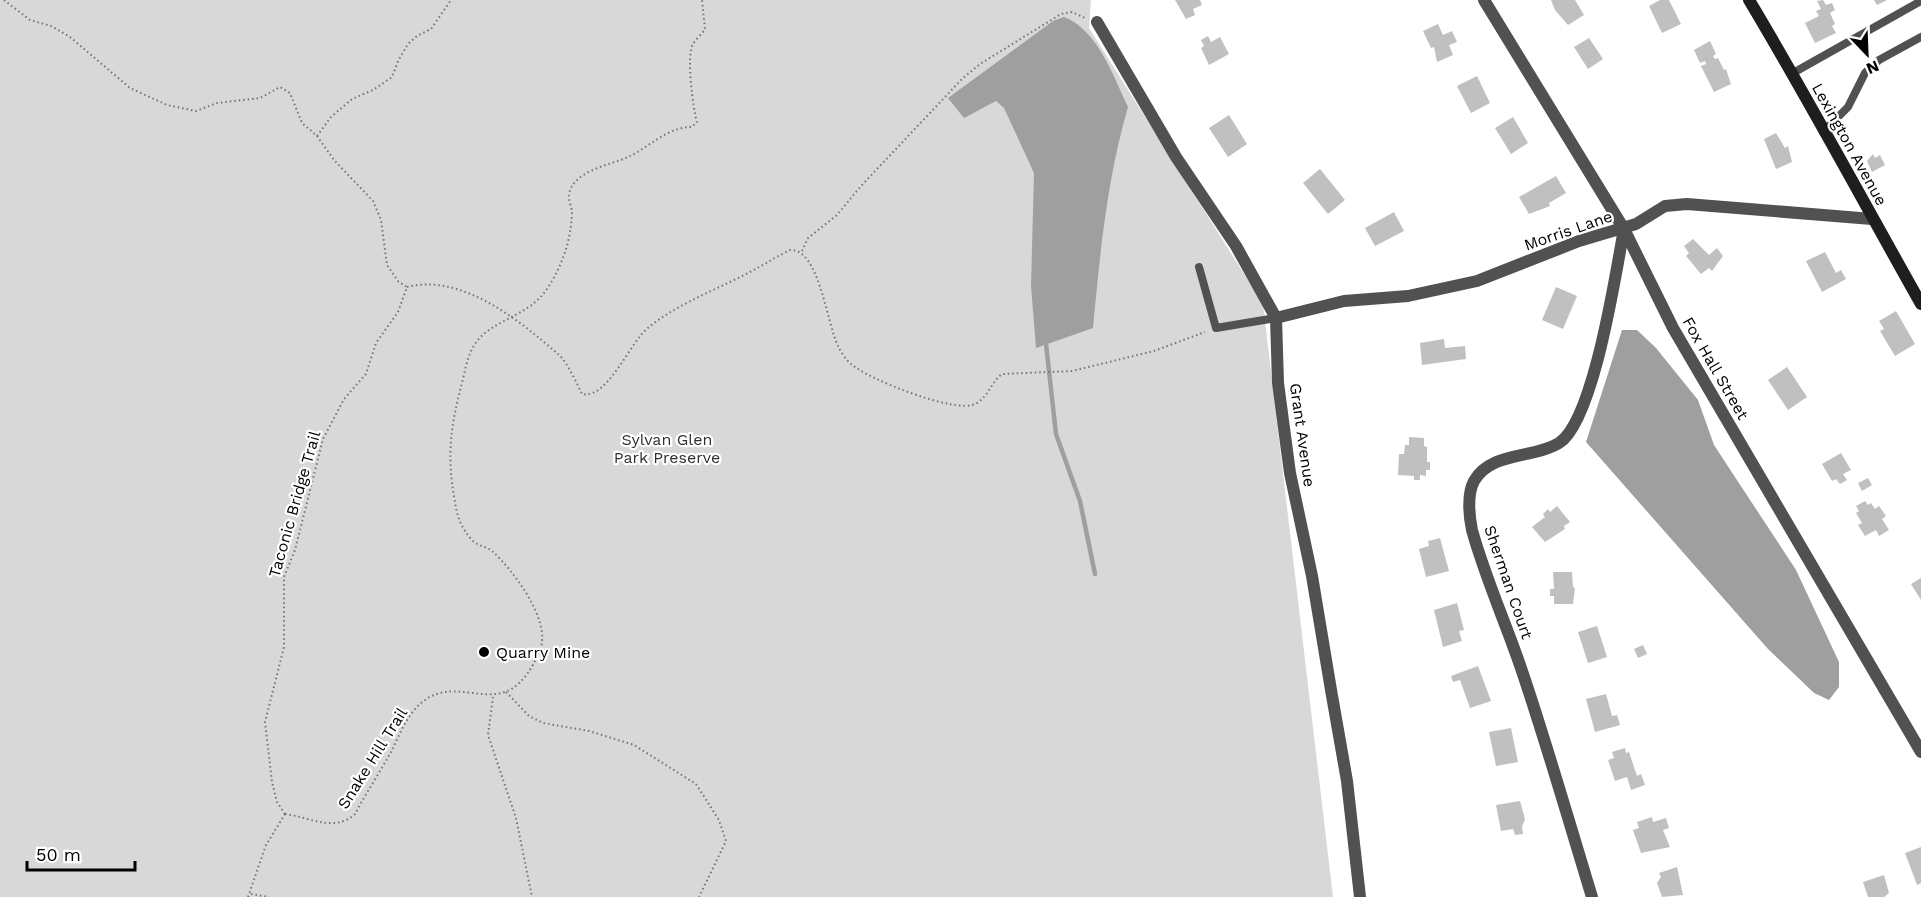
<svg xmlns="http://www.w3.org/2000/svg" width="1921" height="897" font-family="'Work Sans',sans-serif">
  <rect width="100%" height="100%" fill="#fff"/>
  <path fill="#d8d8d8" d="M0,0H1091L1089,28L1263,304L1333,897H0Z"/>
  <g fill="#9f9f9f">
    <path d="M1064,17C1098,30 1113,76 1128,107C1107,179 1100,253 1093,328L1036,348L1031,286L1034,173L1004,108L996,101L964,118L948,98L1053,21Z"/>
    <path d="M1622,330H1637L1656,348L1698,400L1714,445L1796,570L1839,662V687L1829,700L1814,693L1768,649L1586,442Z"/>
  </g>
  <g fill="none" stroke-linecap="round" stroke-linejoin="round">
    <path stroke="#9f9f9f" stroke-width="4.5" d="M1046,344L1056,434L1080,501L1095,574"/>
  </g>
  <g fill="#c0c0c0">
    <path d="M1175,0H1200L1202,5L1193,9L1195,15L1186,19Z"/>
    <path d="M1551,0H1575L1584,15L1568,25L1555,10Z"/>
    <path d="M1660,0H1669L1681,24L1662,33L1649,6Z"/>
    <path d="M1823,0L1826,5L1832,3L1835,10L1830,13L1835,24L1832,26L1836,33L1815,43L1805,23L1819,16L1816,11L1821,9L1817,1Z"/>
    <path d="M1874,0H1887L1877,5Z"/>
    <path d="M1438,24L1443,35L1452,31L1457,42L1449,45L1453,55L1437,62L1434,47L1431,48L1423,31Z"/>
    <path d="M1208,36L1211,42L1220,37L1229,54L1209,65L1201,48L1204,46L1201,40Z"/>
    <path d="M1589,38L1603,59L1588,69L1574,47Z"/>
    <path d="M1710,41L1716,54L1713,56L1715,59L1718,58L1724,70L1726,69L1731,84L1714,92L1701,66L1706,64L1705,61L1700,63L1694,50Z"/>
    <path d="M1477,76L1490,103L1471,113L1457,86Z"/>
    <path d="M1229,115L1247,144L1228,157L1209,128Z"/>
    <path d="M1513,117L1528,143L1511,154L1495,128Z"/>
    <path d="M1776,133L1785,148L1788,146L1792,162L1776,169L1764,139Z"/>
    <path d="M1873,154L1875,158L1880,155L1885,165L1872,172L1867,161Z"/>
    <path d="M1320,169L1345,200L1328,214L1303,183Z"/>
    <path d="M1556,176L1566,193L1549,203L1550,206L1529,214L1519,197Z"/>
    <path d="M1394,212L1404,231L1375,246L1365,228Z"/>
    <path d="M1693,239L1709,255L1717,248L1723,256L1712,271L1709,268L1701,274L1686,256L1689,253L1684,246Z"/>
    <path d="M1825,252L1836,273L1841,270L1846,279L1822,292L1806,261Z"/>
    <path d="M1556,287L1577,296L1563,329L1542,320Z"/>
    <path d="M1896,311L1915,344L1895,356L1880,331L1884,329L1879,321Z"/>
    <path d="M1444,339L1445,348L1465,346L1466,359L1422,365L1420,343Z"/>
    <path d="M1787,367L1807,397L1788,410L1768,380Z"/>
    <path d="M1409,437L1424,438V446L1427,447V462H1430V470H1426V476L1420,475V480H1414V476L1398,475L1399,454H1404L1405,445H1409Z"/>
    <path d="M1841,453L1851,470L1843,474L1847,480L1840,484L1836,479L1832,481L1822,464Z"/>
    <path d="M1868,478L1872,485L1862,491L1858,483Z"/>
    <path d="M1865,501L1868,505L1871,503L1875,509L1879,506L1886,516L1882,519L1889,530L1879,536L1876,530L1865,536L1858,525L1862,523L1856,513L1859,511L1856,506Z"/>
    <path d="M1557,506L1570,522L1564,526L1565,529L1545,542L1532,527L1545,517L1543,514L1548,509L1550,512Z"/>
    <path d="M1440,538L1449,571L1426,577L1419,549L1429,546L1428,541Z"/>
    <path d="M1553,572H1572L1573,587L1575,588L1573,604H1554V596H1550V589H1554Z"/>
    <path d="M1921,578V600L1911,584Z"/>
    <path d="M1457,603L1464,630L1459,631L1462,641L1443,647L1434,610Z"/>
    <path d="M1597,626L1607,657L1588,663L1578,632Z"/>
    <path d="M1643,645L1647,654L1638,658L1634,649Z"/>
    <path d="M1478,666L1491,701L1470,708L1460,680L1453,682L1451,676Z"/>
    <path d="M1606,694L1612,716L1617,715L1620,725L1595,732L1586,699Z"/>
    <path d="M1511,728L1518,762L1496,766L1489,732Z"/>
    <path d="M1625,748L1626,753L1629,752L1637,776L1641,774L1645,785L1631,790L1627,777L1615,781L1608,760L1614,758L1612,752Z"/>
    <path d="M1520,801L1525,819L1522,827L1523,834L1515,835L1513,829L1501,831L1496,805Z"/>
    <path d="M1652,817L1653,822L1666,818L1669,828L1663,830L1670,847L1641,853L1633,830L1639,828L1637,822Z"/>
    <path d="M1921,847V883L1917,885L1905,853Z"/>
    <path d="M1677,867L1683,895L1662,897L1657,883L1661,877L1659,873Z"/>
    <path d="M1884,875L1889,893L1884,897H1868L1863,882Z"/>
  </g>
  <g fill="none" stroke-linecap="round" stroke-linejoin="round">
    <g stroke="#737373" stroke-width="2" stroke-dasharray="1.5 3" stroke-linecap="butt">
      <path d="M4,0L30,20L51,26L70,37L130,88L167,105L196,111L217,103L260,98L280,87L290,93L302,123L317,136L334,160L373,201L381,220L387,265L398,281L407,287"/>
      <path d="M317,136L331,117L352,99L373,90L392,77L398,61L408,44L417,36L431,29L451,0"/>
      <path d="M802,251L808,238L837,215L861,186L962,79L980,64L1061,14L1072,12L1085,18"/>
      <path d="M407,287C461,273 519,320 558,354C568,363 576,382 582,394C608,400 630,341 649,327C679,303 716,290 750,272C763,265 776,257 790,250C819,248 827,324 838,346C841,352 846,360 851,364C868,379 955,414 975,404C988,398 991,382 1002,374L1072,371L1154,351L1205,332"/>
      <path d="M506,692L529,716L543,723L589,731L634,745L696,784L719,820L726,841L699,897"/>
      <path d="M493,697L488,735L516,818L532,897"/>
      <path d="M285,814C310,817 334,833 355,814C366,793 380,772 391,752C399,736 407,715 421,703C463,668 506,732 540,650C552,621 513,570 492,551C486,546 477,546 472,540C462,529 457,517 455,502C446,454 451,424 463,379C467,361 470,345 485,333C505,317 532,312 547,289C562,266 571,241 572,213C572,207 568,200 569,194C574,170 611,165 628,157C650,147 667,127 692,127L697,122C693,109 686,55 693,44C696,39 702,34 705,29L702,0"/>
      <path d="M285,814L277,802L272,782L265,722L284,647V577L295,550L323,439L344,399L366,374L376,343L398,312L407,287"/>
      <path d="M251,894L269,897"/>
      <path d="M248,897L266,845L285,814"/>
    </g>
    <g stroke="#515151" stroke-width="8">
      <path d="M1793,73L1921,1"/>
      <path d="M1823,132L1848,107L1865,73L1879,60L1921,37"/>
      <path d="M1199,267L1216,328L1276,318"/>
    </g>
    <g stroke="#515151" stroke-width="12">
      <path d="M1484,0L1624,229L1673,328L1921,752"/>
      <path d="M1097,22L1176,157L1236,246L1276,318L1278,383L1290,473L1312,576L1331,690L1347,781L1360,897"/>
      <path d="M1276,318L1344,301L1408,296L1477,281L1579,241L1636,224L1665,206L1687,204L1872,219"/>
      <path d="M1592,897C1570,825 1549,752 1525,680C1509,630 1486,581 1472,530C1469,516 1467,494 1474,481C1492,451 1533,459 1559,443C1594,421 1616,271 1624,229"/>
    </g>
    <path stroke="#1e1e1e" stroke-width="12" d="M1749,0C1809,100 1864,203 1921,304"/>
  </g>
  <circle fill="#000" stroke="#fff" stroke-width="2" cx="484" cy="652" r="6"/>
  <g text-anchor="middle" stroke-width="4.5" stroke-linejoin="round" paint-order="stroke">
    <g font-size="16" fill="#000" stroke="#fff">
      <text transform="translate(1850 144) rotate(61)" y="6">Lexington Avenue</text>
      <text transform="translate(1568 230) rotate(-19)" y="6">Morris Lane</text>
      <text transform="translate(1716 368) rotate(60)" y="6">Fox Hall Street</text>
      <text transform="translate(1303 435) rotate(82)" y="6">Grant Avenue</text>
      <text transform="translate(294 504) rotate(-74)" y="6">Taconic Bridge Trail</text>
      <text transform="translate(1509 582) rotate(71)" y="6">Sherman Court</text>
      <text transform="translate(372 758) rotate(-58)" y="6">Snake Hill Trail</text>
    </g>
    <g font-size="16" fill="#2f2f2f" stroke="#fff">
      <text x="667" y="445">Sylvan Glen<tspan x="667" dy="18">Park Preserve</tspan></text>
    </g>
    <g font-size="16" fill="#000" stroke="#fff" text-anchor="start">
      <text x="496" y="658">Quarry Mine</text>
    </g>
  </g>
  <g transform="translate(1867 54) rotate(157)" stroke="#ffffff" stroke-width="4.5" paint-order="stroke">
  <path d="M0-4.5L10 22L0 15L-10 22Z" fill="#000000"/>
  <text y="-9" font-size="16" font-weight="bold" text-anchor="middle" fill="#000000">N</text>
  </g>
  <path d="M27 861v9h108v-9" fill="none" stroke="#000000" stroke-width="3"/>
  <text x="36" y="861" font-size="18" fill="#000000" stroke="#ffffff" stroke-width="4.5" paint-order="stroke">50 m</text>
</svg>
